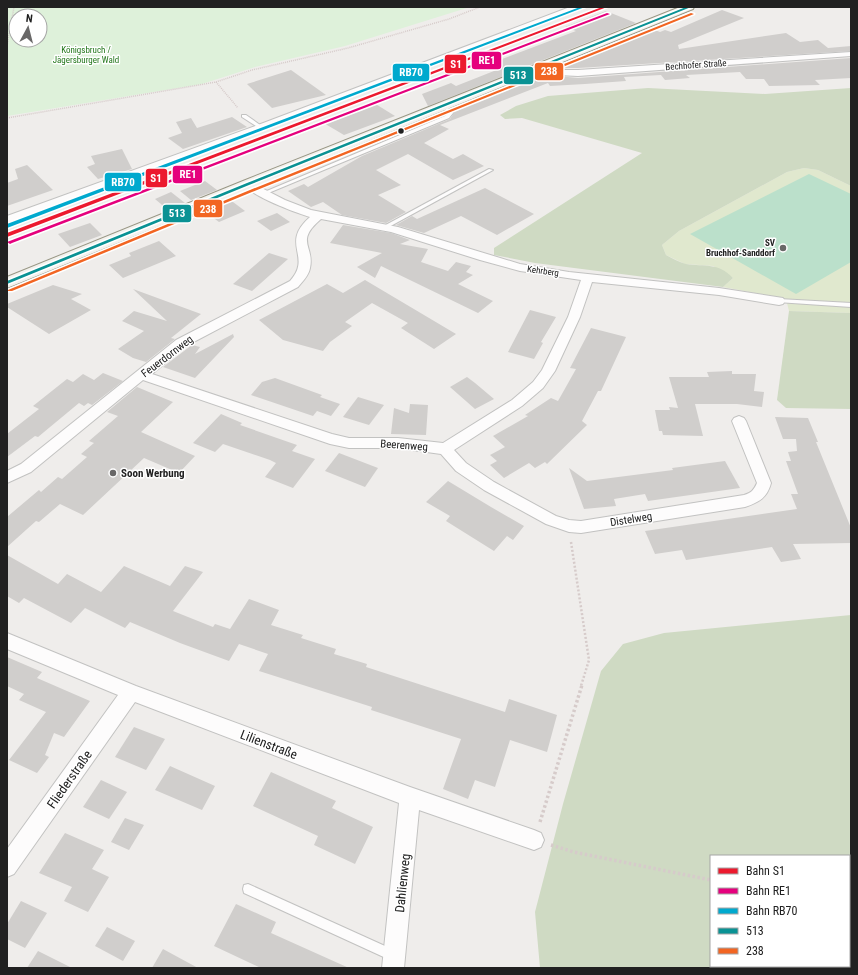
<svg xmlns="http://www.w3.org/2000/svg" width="858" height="975" font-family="'Roboto Condensed',sans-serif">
  <rect width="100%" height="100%" fill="#efedeb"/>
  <path fill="#e0e8ce" d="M804,168L818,170L851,186V313L789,311L786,299L723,287L733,278L713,266L685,264L666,255L662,245L679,231L787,172Z"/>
  <g fill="#cfdac3" fill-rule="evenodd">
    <path d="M648,88L765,94L851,88V186L818,170L804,168L787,172L679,231L662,245L666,255C672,258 679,262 686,264C705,267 718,262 733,278L723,287L535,263L494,255V248L642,153L522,118L505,119L500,115L516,106L548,96Z"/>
    <path d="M789,311L851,313V409L786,408L777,400Z"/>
    <path d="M851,615V968H540L535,912L563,804L601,671L623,644L664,633ZM711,856H849V966H711Z"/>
  </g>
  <path fill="#def1da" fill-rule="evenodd" d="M7,7H470L345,46L255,67L202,84L7,116ZM16,16H40V40H16Z"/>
  <path fill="#bbe0cb" d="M809,174L851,194V262L796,294L690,234Z"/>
  <g fill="#d0cecc">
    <path d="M722,10L744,18L678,45L679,49L786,33L800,42L818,40L828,48L851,46V51L578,68H562L556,66L650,28L660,32L665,30L671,32Z"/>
    <path d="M606,11L636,23L428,106L422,94L451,83L456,86L499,69L489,64L576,31L565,27Z"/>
    <path d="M851,58V78L815,80L820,85L769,86L764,79H746L740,72L686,75L690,78L665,80L661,75L624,77L626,81L585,84L550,86L548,83L440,125L449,129L424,143L453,159L463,154L484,166L453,180L408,154L376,170L401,185L378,195L406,212L386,223L342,215L323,202L311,207L288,191L304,184L308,187L362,156L450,119L454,113L451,109L546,71L558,76L578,78Z"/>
    <path d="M291,70L326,95L272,108L247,84Z"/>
    <path d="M374,103L395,116L344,135L322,122Z"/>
    <path d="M232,117L247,127L183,149L168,138L182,133L176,122L191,118L197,128Z"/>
    <path d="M122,149L132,169L98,179L87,167L95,164L91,156Z"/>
    <path d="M27,165L53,190L7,206V183L18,179L15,169Z"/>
    <path d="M205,181L217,190L191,200L180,191Z"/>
    <path d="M485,188L534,214L497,235L461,216L424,233L396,225L412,216L417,219Z"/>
    <path d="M171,192L185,203L168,210L155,199Z"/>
    <path d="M229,199L245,211L219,222L203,210Z"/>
    <path d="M277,213L290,222L271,231L257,221Z"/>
    <path d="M90,223L102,235L70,247L58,234Z"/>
    <path d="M343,225L391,233L410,240L400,244L428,249L421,262L448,271L456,262L471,266L466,272L473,275L458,284L493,301L478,313L381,266L375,278L357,267L382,253L330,243Z"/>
    <path d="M159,241L176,256L123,278L109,265L131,256L129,253Z"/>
    <path d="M269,253L288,259L252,291L233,284Z"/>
    <path d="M365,280L456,334L434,349L401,328L408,323L372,303L345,322L352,326L330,342L323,351L283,340L259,320L327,284L343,293Z"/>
    <path d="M53,285L82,294L71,299L91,310L49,334L7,307V304Z"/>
    <path d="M133,289L201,314L171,338L175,339L146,362L133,358L118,349L144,331L122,321L134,311L167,321Z"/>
    <path d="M530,310L556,317L541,342L543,343L534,359L508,352Z"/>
    <path d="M591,328L626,337L601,391H598L582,421L587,425L547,464L545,462L535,468L529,463L504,478L490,465L497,461L490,455L505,447L493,436L528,416L525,415L551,398L558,401L576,369L570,368Z"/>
    <path d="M233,334L234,337L195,378L163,367L192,345L200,347L195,354Z"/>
    <path d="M732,371V374H756L754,391L764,392L762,407L737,404H695L703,436L663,435L662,431H659L655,410H670L669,407L678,408L669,377H709L707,372Z"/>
    <path d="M103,373L123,381L92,405L88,403L84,406L79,403L38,437L35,436L7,457V434L39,409L33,406L67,379L73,382L83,374L94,380Z"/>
    <path d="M467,377L475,383L494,399L475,409L450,387Z"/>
    <path d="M275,378L322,395L320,397L340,404L331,416L317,411L313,416L251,395L262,382Z"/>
    <path d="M137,387L173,402L141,432L195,456L179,473L144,458L83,515L60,504L39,522L36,521L7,547V517L39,490L41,492L58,477L62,479L87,457L81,454L94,443L89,441L118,416L107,412Z"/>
    <path d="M358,397L384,405L369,425L343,417Z"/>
    <path d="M410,404L428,405L426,435L391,434L394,408L409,413Z"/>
    <path d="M221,414L242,423L240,425L297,445L292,451L315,459L293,488L265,477L276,463L270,460L223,444L215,452L193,443Z"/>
    <path d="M775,417L808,418L818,442H816L851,528V543L793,544L801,559L781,562L772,547L686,560L682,550L655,554L645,531L797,509L791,494H798L786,461H791L788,452L797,451L796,439H783Z"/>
    <path d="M339,453L378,468L365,487L325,471Z"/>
    <path d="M725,461L740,488L648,501L645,494L614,499L616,506L584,509L569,468L587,481L673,470L672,468Z"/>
    <path d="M448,481L491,507L524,526L513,540L507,536L494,551L446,521L450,516L426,502Z"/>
    <path d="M7,555L58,584L67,574L101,592L124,566L170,586L185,566L203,572L173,611L213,627L215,624L230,629L249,599L279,610L271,625L303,635L301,638L336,649L334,654L367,664L366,667L505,712L509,699L557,715L547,752L510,740L495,787L475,780L468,799L443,789L461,739L371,710L372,707L259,671L268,654L239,644L229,661L180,643L130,622L125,628L85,608L71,623L24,598L19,603L7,596Z"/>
    <path d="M7,657L42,672L37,678L90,701L64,737L54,733L45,755L49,757L37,773L9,760L46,712L19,700L24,694L7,686Z"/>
    <path d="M134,727L165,739L146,770L115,757Z"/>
    <path d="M170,766L215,786L202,810L155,790Z"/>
    <path d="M271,772L336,801L332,808L373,827L355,864L314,845L318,836L253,806Z"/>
    <path d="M101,780L127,792L109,819L83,807Z"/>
    <path d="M125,818L144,825L129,850L111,842Z"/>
    <path d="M65,833L104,850L92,869L109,877L88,912L64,901L72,887L39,873Z"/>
    <path d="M21,901L47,913L25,948L7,939V924Z"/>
    <path d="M236,904L276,922L271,933L349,968H261L214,946Z"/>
    <path d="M107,927L135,941L123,961L95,946Z"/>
    <path d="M163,949L198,968H152Z"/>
    <path d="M38,951L72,968H27Z"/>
  </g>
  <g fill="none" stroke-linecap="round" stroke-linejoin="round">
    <defs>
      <g id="service">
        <path d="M442,104H444L453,113L449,118L266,194L262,193L445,116L449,113L442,106Z"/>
        <path d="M242,115H246L263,127L259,128L242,117Z"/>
        <path d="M489,169L493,170L387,228L382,227Z"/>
        <path d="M779,299L851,303V307L777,302V300Z"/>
        <path d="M248,884L396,951L397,955L396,959L392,960L388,959L244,893L243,889L244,885Z"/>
      </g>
      <g id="minor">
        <path d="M570,7H581L264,129L7,223V216L258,125Z"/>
        <path d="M851,52V56L578,76L558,75L538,65L542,62L562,70H578Z"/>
        <path d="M248,181L285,200L311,210L398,227L520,264L569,272L719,288L783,298L785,301L783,304L779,305L719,295L592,282L580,317L555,371L543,388L522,406L454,450L466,463L494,482L556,516L569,520L581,521L744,495C751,493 754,490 757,483L732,421L734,418L739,416L744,418L746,421L771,483C767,498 759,502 745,507L581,533L569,532L546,524L484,490L456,471L441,454L398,448H349L330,444L143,380L31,472L7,483V471L21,464L176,340L290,281C313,256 279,244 310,217C294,212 253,197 243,184ZM321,219L391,232L480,260L520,271L581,280L568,317L542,370L533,382L512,400L443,443L398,438H349L332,434L152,374L186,346L298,287C303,281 309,275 310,268C315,246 294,242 321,219Z"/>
        <path d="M7,633L136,686L410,787L534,830L541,833L544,840L541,847L534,850L419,810L404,968H382L399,803L135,702L14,874L7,877V849L118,695L7,649Z"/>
      </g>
      <path id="secondary" d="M680,7H694L693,9L7,288V277L243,181Z"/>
    </defs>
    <use href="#service" stroke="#c2c2c1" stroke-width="2"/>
    <use href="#minor" stroke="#c2c2c1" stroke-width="2"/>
    <use href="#secondary" stroke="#989684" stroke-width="2"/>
    <g stroke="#d6cbca" stroke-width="1.5" stroke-dasharray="1 1" stroke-linecap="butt">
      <path d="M7,46L14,7"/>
      <path d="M216,82L238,108"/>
      <path d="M7,118L216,82L252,70L348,48L449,19L480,7"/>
    </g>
    <path stroke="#d6cbca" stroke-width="2.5" stroke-dasharray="2 2" stroke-linecap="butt" d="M571,542L589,660L581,686"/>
    <g stroke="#d6cbca" stroke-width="3.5" stroke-dasharray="2.5 2.5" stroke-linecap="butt">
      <path d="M540,822L582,685"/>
      <path d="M551,845L574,852L711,880"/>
      <path d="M849,933L851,934"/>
    </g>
    <use href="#service" fill="#fdfcfc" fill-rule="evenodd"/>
    <use href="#minor" fill="#fdfcfc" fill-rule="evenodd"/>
    <use href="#secondary" fill="#f3f2ee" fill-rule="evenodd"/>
    <defs>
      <path id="bus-1" d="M686,7H691L249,185L7,284V281L247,183Z"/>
      <path id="bus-2" d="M691,13L694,14L252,192L12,291H8V290L250,190Z"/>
    </defs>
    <use href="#bus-1" stroke="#fff" stroke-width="3"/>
    <use href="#bus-2" stroke="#fff" stroke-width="3"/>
    <use href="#bus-1" fill="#0a9294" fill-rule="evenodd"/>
    <use href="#bus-2" fill="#f26522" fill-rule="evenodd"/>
    <defs>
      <path id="rail-1" d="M602,7H607L7,237V233Z"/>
      <path id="rail-2" d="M607,13L610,14L12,243L10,244L7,242Z"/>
      <path id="rail-3" d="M580,7H585L7,228V224Z"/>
    </defs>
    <use href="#rail-1" stroke="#fff" stroke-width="3"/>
    <use href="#rail-2" stroke="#fff" stroke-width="3"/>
    <use href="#rail-3" stroke="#fff" stroke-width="3"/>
    <use href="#rail-1" fill="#ec192e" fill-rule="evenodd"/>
    <use href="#rail-2" fill="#e5007d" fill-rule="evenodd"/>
    <use href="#rail-3" fill="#00a9ce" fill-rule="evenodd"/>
  </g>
  <circle fill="#212121" stroke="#fff" stroke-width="1.5" cx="401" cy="131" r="3.5"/>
  <g fill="#696868" stroke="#fff" stroke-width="1.5">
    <circle cx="783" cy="248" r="4"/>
    <circle cx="113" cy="473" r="4"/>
  </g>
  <g text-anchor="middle" stroke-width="3" stroke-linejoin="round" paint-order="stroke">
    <g font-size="9" fill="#217619" stroke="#fff">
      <text x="86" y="53">Königsbruch /<tspan x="86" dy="10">Jägersburger Wald</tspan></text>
    </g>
    <g font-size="9" fill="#212121" stroke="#fff">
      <text transform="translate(696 65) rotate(-4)" y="3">Bechhofer Straße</text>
      <text transform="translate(543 271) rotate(8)" y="3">Kehrberg</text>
    </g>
    <g font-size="9" font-weight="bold" fill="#212121" stroke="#fff" text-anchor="end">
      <text x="775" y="246">SV<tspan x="775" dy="10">Bruchhof-Sanddorf</tspan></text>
    </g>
    <g font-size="11" fill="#212121" stroke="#fff">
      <text transform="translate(167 356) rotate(-37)" y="4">Feuerdornweg</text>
      <text transform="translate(404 445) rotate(4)" y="4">Beerenweg</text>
      <text transform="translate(631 519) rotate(-9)" y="4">Distelweg</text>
    </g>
    <g font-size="11" font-weight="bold" fill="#212121" stroke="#fff" text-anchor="start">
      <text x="121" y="477">Soon Werbung</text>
    </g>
    <g font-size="13" fill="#212121" stroke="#fff">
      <text transform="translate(269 744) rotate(21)" y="5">Lilienstraße</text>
      <text transform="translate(69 779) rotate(-55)" y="5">Fliederstraße</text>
      <text transform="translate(402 883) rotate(-84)" y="5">Dahlienweg</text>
    </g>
  </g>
  <g stroke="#fff" stroke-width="1.5">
    <rect x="471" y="51" width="31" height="19" rx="4" fill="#e5007d"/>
    <rect x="444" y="54" width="23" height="20" rx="4" fill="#ec192e"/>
    <rect x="534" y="62" width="30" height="19" rx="4" fill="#f26522"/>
    <rect x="392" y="63" width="38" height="19" rx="4" fill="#00a9ce"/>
    <rect x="503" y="66" width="31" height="19" rx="4" fill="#0a9294"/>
    <rect x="172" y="165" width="31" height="19" rx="4" fill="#e5007d"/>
    <rect x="145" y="168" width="23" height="20" rx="4" fill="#ec192e"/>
    <rect x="104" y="172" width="38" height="20" rx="4" fill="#00a9ce"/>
    <rect x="193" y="199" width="30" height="19" rx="4" fill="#f26522"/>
    <rect x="162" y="204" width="30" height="19" rx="4" fill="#0a9294"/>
  </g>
  <g font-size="11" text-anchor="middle" font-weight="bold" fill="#fff">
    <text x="487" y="64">RE1</text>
    <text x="456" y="68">S1</text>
    <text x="549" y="75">238</text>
    <text x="411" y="76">RB70</text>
    <text x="518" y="79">513</text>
    <text x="188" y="178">RE1</text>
    <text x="156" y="182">S1</text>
    <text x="123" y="186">RB70</text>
    <text x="208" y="213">238</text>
    <text x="177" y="217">513</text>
  </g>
  <rect width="858" height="975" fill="none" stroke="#212121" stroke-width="16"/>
  <rect x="710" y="855" width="140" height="112" fill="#ffffff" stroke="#a6a6a6"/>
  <rect x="718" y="868" width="20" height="6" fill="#ec192e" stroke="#a6a6a6"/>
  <text x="746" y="875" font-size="12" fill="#212121">Bahn S1</text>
  <rect x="718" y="888" width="20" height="6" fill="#e5007d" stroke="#a6a6a6"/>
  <text x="746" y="895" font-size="12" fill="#212121">Bahn RE1</text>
  <rect x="718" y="908" width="20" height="6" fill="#00a9ce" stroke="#a6a6a6"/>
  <text x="746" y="915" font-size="12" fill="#212121">Bahn RB70</text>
  <rect x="718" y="928" width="20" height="6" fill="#0a9294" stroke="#a6a6a6"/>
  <text x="746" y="935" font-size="12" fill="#212121">513</text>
  <rect x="718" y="948" width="20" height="6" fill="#f26522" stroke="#a6a6a6"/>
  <text x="746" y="955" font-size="12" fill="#212121">238</text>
  <g transform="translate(28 28) rotate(7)"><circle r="19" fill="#ffffff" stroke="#a6a6a6"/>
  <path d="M0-3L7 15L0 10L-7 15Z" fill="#696868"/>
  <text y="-6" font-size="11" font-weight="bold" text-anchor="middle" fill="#212121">N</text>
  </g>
</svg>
